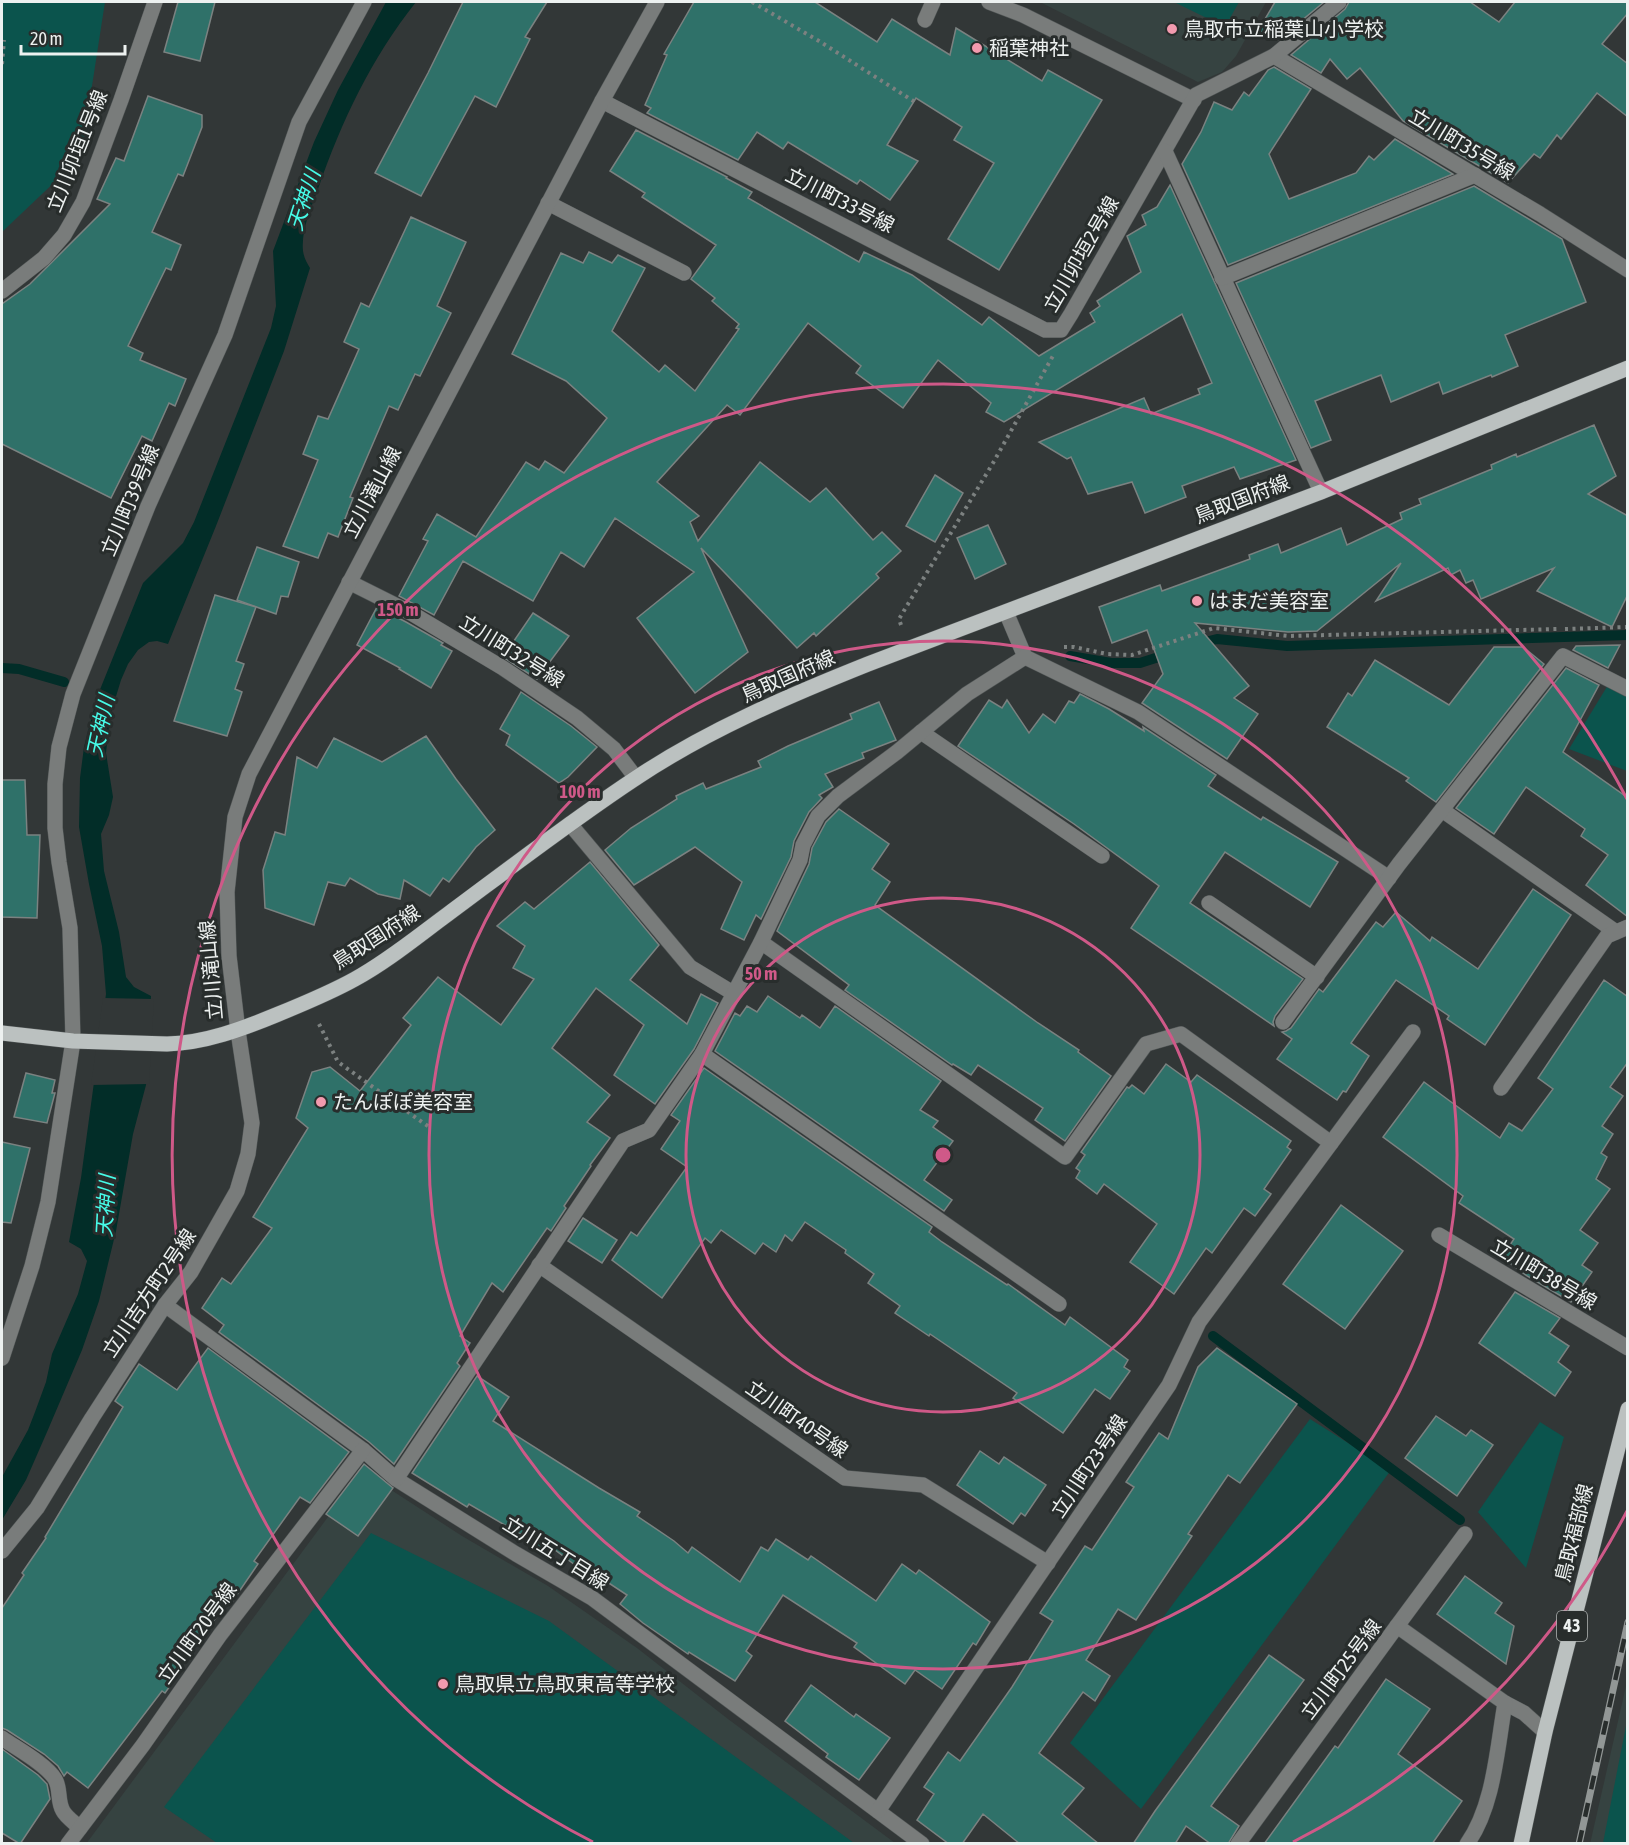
<svg xmlns="http://www.w3.org/2000/svg" width="1629" height="1845" font-family="'Asap Condensed','Noto Sans JP',sans-serif">
  <rect width="100%" height="100%" fill="#323737"/>
  <g fill="#364341">
    <path d="M1040,2H1266L1236,56L1222,72L1198,82Z"/>
    <path d="M362,1471L462,1536L548,1586L637,1648L728,1719L895,1843L86,1844Z"/>
    <path d="M1626,1686L1627,1843L1590,1844Z"/>
  </g>
  <g fill="#0b544d">
    <path d="M2,2H105L81,157L2,232Z"/>
    <path d="M1174,2H1239L1225,27Z"/>
    <path d="M1608,685L1627,695V771L1569,749Z"/>
    <path d="M1310,1419L1391,1470L1141,1809L1070,1743Z"/>
    <path d="M1540,1422L1564,1437L1526,1568L1478,1512Z"/>
    <path d="M371,1533L549,1621L854,1843H217L164,1807Z"/>
    <path d="M1627,1721V1843H1603Z"/>
  </g>
  <path fill="#022d28" d="M386,2H416C371,59 342,120 318,189C311,208 301,230 303,251C304,258 307,263 310,268L284,351L216,526L168,644L157,641L149,642L138,650L128,664L121,680L110,716L106,753L113,797L109,815L101,834L104,871L119,932L126,977L134,987L151,996L146,1085L133,1134L116,1231L99,1301L82,1350L47,1432L26,1480L2,1520V1477L28,1430L35,1412L46,1382L52,1354L78,1294L87,1261L81,1249L69,1242L81,1178L106,994L102,946L89,884L79,827L80,778L84,747L97,697L143,583L183,543L194,522L271,328L276,306L273,251L314,142L338,90Z"/>
  <path fill="#323737" d="M103,998L154,999L149,1084L91,1085Z"/>
  <g fill="none" stroke-linecap="round" stroke-linejoin="round">
    <g stroke="#022d28" stroke-width="10">
      <path d="M1197,644L1217,639L1287,646L1628,635"/>
      <path d="M1070,656L1111,663H1140L1171,653"/>
      <path d="M2,668L19,669L64,682"/>
      <path d="M1213,1336L1460,1520"/>
    </g>
  </g>
  <g fill="#2f7169" stroke="#7b8281" stroke-width="1.5">
    <path d="M178,2H215L200,61L164,52Z"/>
    <path d="M463,2H547L525,37L530,39L496,107L475,96L421,196L375,173L428,73Z"/>
    <path d="M694,2H815L877,42L892,19L950,55L956,28L1042,81L1048,70L1102,100L999,270L948,239L994,163L954,140L962,127L916,98L887,145L918,161L890,200L860,180L857,184L788,142L783,149L757,132L738,160L647,113L651,108L645,105L667,55L664,54Z"/>
    <path d="M1275,2H1324L1278,40L1258,31Z"/>
    <path d="M1349,2H1470L1499,22L1515,2H1628V13L1602,44L1628,64V117L1597,93L1561,139L1557,135L1540,158L1534,154L1508,183L1403,121L1360,68L1347,79L1330,59L1321,73L1291,55L1345,9Z"/>
    <path d="M1274,67L1311,89L1269,154L1289,199L1356,173L1369,156L1374,160L1395,139L1453,174L1228,265L1182,164L1201,132L1214,102L1232,110L1244,92L1249,96L1268,70Z"/>
    <path d="M148,96L202,115V127L183,176L178,174L152,232L181,245L171,270L166,268L128,346L143,353L140,360L186,379L175,406L169,403L152,441L142,436L111,498L2,444V304L30,284L110,204L97,199L116,158L124,161Z"/>
    <path d="M636,130L727,177L726,178L752,192L748,198L859,262L864,252L912,275L982,325L989,317L1039,356L1095,322L1090,313L1100,306L1097,301L1141,272L1127,236L1146,225L1142,215L1157,207L1170,185L1296,460L1240,479L1234,467L1182,486L1186,497L1145,513L1132,482L1088,494L1071,457L1067,459L1039,442L1144,398L1151,414L1200,394L1198,389L1212,383L1182,314L1004,422L986,412L991,403L938,360L903,408L856,373L861,366L808,323L740,415L727,405L657,482L699,516L690,522L698,541L760,462L810,502L826,488L873,540L882,532L901,551L876,574L879,578L816,636L814,633L797,648L701,548L748,652L695,693L637,618L694,572L615,518L584,567L561,552L533,601L463,561L434,615L399,596L428,541L423,539L437,514L476,537L526,462L539,470L545,461L564,473L607,418L566,381L512,354L561,253L583,263L589,252L612,263L618,255L645,268L612,331L659,372L665,365L695,391L739,329L736,328L739,324L712,301L715,298L691,279L716,245L642,197L645,193L610,171Z"/>
    <path d="M1474,186L1562,239L1586,302L1505,335L1518,366L1492,377L1491,375L1443,394L1439,382L1391,402L1381,375L1315,401L1331,440L1311,448L1236,283Z"/>
    <path d="M411,217L466,242L437,306L451,313L420,376L415,374L398,410L389,406L350,497L353,498L338,537L328,533L318,558L283,546L318,460L303,454L318,416L328,419L359,349L344,342L361,303L369,307Z"/>
    <path d="M1594,425L1616,476L1588,494L1628,516V594L1612,627L1537,591L1554,568L1481,599L1473,580L1466,583L1460,570L1451,575L1448,568L1376,601L1401,563L1317,631L1288,632L1195,623L1249,686L1234,698L1258,714L1227,759L1142,703L1163,674L1147,630L1112,643L1099,607L1160,585L1162,591L1250,559L1249,555L1278,544L1281,553L1341,528L1347,545L1402,519L1400,513L1421,504L1419,499L1492,469L1491,465L1516,454L1517,457Z"/>
    <path d="M935,475L963,493L935,542L906,526Z"/>
    <path d="M988,525L1006,564L975,579L957,538Z"/>
    <path d="M257,547L299,562L288,597L281,596L276,614L237,600Z"/>
    <path d="M215,595L256,607L236,661L244,664L235,689L242,692L227,736L174,721Z"/>
    <path d="M377,607L406,622L443,643L441,645L452,651L431,688L399,669L400,668L357,645Z"/>
    <path d="M533,613L569,636L537,679L503,657Z"/>
    <path d="M1620,645L1608,668L1573,650L1576,646Z"/>
    <path d="M1494,647H1523L1544,664L1436,802L1406,781L1409,778L1327,727L1348,693L1352,696L1375,660L1449,705Z"/>
    <path d="M1566,668L1599,685L1563,752L1628,798V917L1586,885L1608,855L1581,836L1585,829L1526,787L1494,834L1456,808Z"/>
    <path d="M521,692L571,726L597,747L568,777L559,783L506,745L510,735L500,729Z"/>
    <path d="M1080,694L1109,709L1144,731L1143,727L1216,775L1208,786L1261,820L1263,817L1338,862L1310,907L1225,852L1190,903L1303,979L1275,1016L1273,1022L1274,1026L1131,928L1159,886L1074,824L958,746L989,700L1002,708L1007,700L1029,733L1043,714L1055,723L1069,701L1074,703Z"/>
    <path d="M879,702L896,740L862,753L864,758L825,774L833,787L819,795L822,798L809,812L794,841L791,857L761,919L756,915L744,940L721,929L742,882L695,847L634,885L605,850L631,828L677,799L676,796L703,783L706,789L761,767L758,761L788,746L852,719L850,714Z"/>
    <path d="M426,736L456,779L495,830L476,847L449,882L443,878L430,896L404,880L400,899L378,894L350,878L345,886L328,882L314,925L265,908L263,870L275,832L285,835L297,757L317,768L334,738L382,762Z"/>
    <path d="M2,780H25L27,835H40L37,918L2,917Z"/>
    <path d="M839,809L889,844L872,869L890,882L875,905L1038,1023L1079,1050L1078,1052L1111,1076L1065,1141L1035,1120L1043,1108L978,1065L971,1075L953,1064L952,1065L845,990L849,985L777,931L809,864L812,848L826,822Z"/>
    <path d="M590,862L659,945L630,980L687,1024L701,994L718,1003L694,1049L655,1104L614,1075L644,1025L596,988L552,1048L610,1095L587,1122L610,1138L590,1165L591,1166L564,1206L566,1208L551,1231L547,1228L503,1292L492,1283L460,1336L470,1343L457,1363L460,1366L394,1464L369,1442L219,1332L224,1325L202,1308L222,1278L231,1284L272,1228L253,1217L308,1128L296,1118L312,1072L330,1067L360,1091L411,1025L403,1018L438,977L501,1025L534,979L513,968L525,946L497,926L525,902L534,909Z"/>
    <path d="M1533,889L1571,915L1485,1045L1447,1019L1449,1016L1396,980L1351,1043L1369,1056L1346,1092L1343,1091L1337,1100L1277,1059L1292,1039L1282,1032L1286,1031L1291,1028L1319,989L1323,992L1376,922L1383,927L1396,912L1430,941L1432,937L1478,969Z"/>
    <path d="M1604,980L1628,997V1062L1610,1087L1623,1096L1602,1126L1613,1134L1601,1153L1607,1157L1596,1179L1610,1189L1580,1230L1598,1243L1582,1265L1592,1272L1571,1302L1527,1276L1502,1257L1514,1239L1459,1203L1463,1196L1383,1137L1424,1082L1500,1138L1509,1123L1522,1131L1553,1089L1538,1078Z"/>
    <path d="M768,996L800,1018L802,1015L820,1028L835,1006L941,1081L920,1110L938,1121L933,1127L953,1141L924,1180L952,1200L944,1211L715,1051L735,1013L740,1016L747,1006L757,1012Z"/>
    <path d="M1166,1064L1191,1082L1197,1075L1291,1141L1287,1147L1291,1150L1264,1189L1271,1194L1255,1216L1244,1208L1212,1253L1206,1248L1174,1294L1130,1262L1157,1224L1104,1184L1097,1194L1076,1178L1080,1171L1076,1168L1085,1155L1081,1152L1127,1087L1129,1088L1132,1085L1144,1094Z"/>
    <path d="M704,1068L932,1227L929,1232L942,1242L1007,1285L1008,1284L1065,1325L1070,1317L1128,1360L1124,1367L1130,1371L1110,1399L1095,1389L1063,1433L1013,1398L1017,1393L930,1334L929,1336L895,1313L900,1306L868,1283L874,1274L845,1253L846,1250L805,1222L792,1241L785,1235L776,1252L763,1243L755,1254L721,1230L711,1243L705,1238L662,1298L612,1260L631,1232L637,1236L687,1167L661,1149L680,1121L671,1115Z"/>
    <path d="M26,1073L55,1080L52,1093H55L47,1123L14,1117Z"/>
    <path d="M2,1142L30,1148L11,1223L2,1222Z"/>
    <path d="M1341,1205L1403,1251L1345,1329L1283,1284Z"/>
    <path d="M583,1218L617,1240L602,1263L568,1241Z"/>
    <path d="M1515,1292L1560,1318L1549,1333L1569,1346L1558,1362L1571,1372L1555,1396L1479,1343Z"/>
    <path d="M208,1348L349,1452L310,1503L300,1497L254,1561L258,1564L232,1602L229,1600L180,1666L183,1668L165,1693L162,1691L88,1788L67,1772L64,1776L58,1766L44,1754L7,1730L2,1728V1608L24,1575L22,1573L46,1538L45,1537L123,1407L115,1401L139,1364L177,1390Z"/>
    <path d="M1217,1348L1297,1404L1240,1483L1228,1475L1188,1534L1192,1536L1136,1620L1118,1609L1086,1660L1110,1676L1095,1701L1083,1692L1039,1753L1084,1788L1062,1814L1099,1844H1020L983,1814L962,1844H949L917,1820L934,1794L924,1787L948,1752L960,1761L1012,1687L1053,1621L1040,1613L1085,1546L1092,1550L1134,1487L1126,1482L1159,1433L1168,1439L1198,1367Z"/>
    <path d="M477,1376L509,1397L493,1421L599,1488L640,1512L637,1516L674,1541L688,1553L692,1547L740,1582L761,1547L768,1551L776,1539L808,1560L811,1556L876,1601L902,1564L916,1574L919,1570L990,1622L976,1645L973,1643L942,1689L915,1670L905,1684L854,1647L857,1643L783,1595L746,1651L752,1656L735,1681L689,1652L688,1654L643,1623L620,1604L627,1595L577,1562L575,1565L555,1550L550,1556L520,1534L469,1504L467,1507L412,1473Z"/>
    <path d="M1436,1416L1466,1436L1471,1430L1493,1445L1457,1496L1405,1458Z"/>
    <path d="M980,1451L999,1464L1004,1457L1046,1485L1025,1516L1021,1513L1013,1524L957,1485Z"/>
    <path d="M364,1464L393,1488L358,1536L326,1514Z"/>
    <path d="M1465,1576L1502,1603L1495,1613L1514,1626L1506,1664L1437,1614Z"/>
    <path d="M1269,1655L1304,1680L1211,1806L1239,1826L1228,1844H1211L1186,1826L1175,1844H1133L1155,1811Z"/>
    <path d="M1386,1679L1430,1709L1398,1754L1462,1801L1432,1844H1264L1335,1746L1338,1748Z"/>
    <path d="M811,1685L854,1717L856,1714L890,1738L859,1780L826,1757L828,1754L785,1721Z"/>
    <path d="M2,1749L38,1775L47,1784L50,1799L20,1844L2,1833Z"/>
  </g>
  <g fill="none" stroke-linecap="round" stroke-linejoin="round">
    <defs>
      <g id="minor">
        <path d="M989,2L1023,15L1194,100"/>
        <path d="M925,20L933,2"/>
        <path d="M1274,56L1540,214L1628,270"/>
        <path d="M602,101L1045,330H1061L1071,314L1196,95L1274,56L1339,2"/>
        <path d="M1165,151L1321,492"/>
        <path d="M548,203L684,273"/>
        <path d="M1222,278L1475,175"/>
        <path d="M2,291L44,258L64,235L83,202L121,100L155,2"/>
        <path d="M349,582L411,613L503,668L577,718L614,749L636,778"/>
        <path d="M1006,612L1025,657L1138,712L1389,878"/>
        <path d="M921,732L1102,856"/>
        <path d="M1442,810L1616,932"/>
        <path d="M570,824L690,967L733,993"/>
        <path d="M1209,903L1317,977"/>
        <path d="M761,942L1065,1157L1146,1044L1181,1034L1331,1143"/>
        <path d="M1283,1022L1399,864L1563,656L1628,689"/>
        <path d="M702,1054L1059,1304"/>
        <path d="M1501,1088L1607,936L1628,927"/>
        <path d="M1439,1235L1628,1348"/>
        <path d="M539,1265L845,1478L923,1485L1048,1563"/>
        <path d="M165,1305L363,1450L396,1479L516,1554L592,1598L922,1844"/>
        <path d="M2,1358L32,1266L48,1202L73,1041L70,928L59,862L55,828V784L59,747L73,694L148,506L225,335L299,122L364,2"/>
        <path d="M396,1479L623,1141L649,1130L702,1054L761,942L800,860L803,845L818,816L838,796L897,752L967,694L1025,657"/>
        <path d="M2,1551L37,1508L92,1418L165,1305L191,1272L237,1191L248,1154L252,1123L238,1031L229,956L227,892L235,817L249,774L602,101L657,2"/>
        <path d="M1397,1626L1465,1534"/>
        <path d="M1505,1703L1524,1713L1545,1732"/>
        <path d="M2,1738C16,1748 46,1764 55,1779C61,1789 57,1801 63,1811C66,1817 75,1823 80,1828"/>
        <path d="M878,1811L1169,1385L1199,1322L1413,1032"/>
        <path d="M68,1844L143,1745L220,1635L363,1450"/>
        <path d="M1238,1844L1397,1626L1505,1703C1497,1749 1494,1806 1467,1844"/>
      </g>
      <g id="major">
        <path d="M2,1033L73,1041L167,1044C205,1043 242,1029 276,1015C303,1004 330,993 355,979C388,961 418,936 448,914C510,868 571,821 636,778C708,730 788,696 868,664L1321,492L1628,368"/>
        <path d="M1521,1844L1545,1732L1628,1409"/>
      </g>
    </defs>
    <use href="#minor" stroke="#505555" stroke-width="16"/>
    <use href="#major" stroke="#505555" stroke-width="16"/>
    <g stroke="#7c8180" stroke-width="4" stroke-dasharray="3 4.5" stroke-linecap="butt">
      <path d="M752,2L819,41L918,104"/>
      <path d="M2,64L4,40"/>
      <path d="M901,625L899,619L993,463L1054,354"/>
      <path d="M1565,629L1628,627"/>
      <path d="M1064,647H1074L1107,654L1132,655L1214,628L1288,636L1558,629"/>
      <path d="M319,1024L338,1062L429,1127"/>
    </g>
    <use href="#minor" stroke="#797c7b" stroke-width="15"/>
    <use href="#major" stroke="#bbc1c0" stroke-width="15"/>
    <defs>
      <path id="rail" d="M1579,1844L1628,1622"/>
    </defs>
    <use href="#rail" stroke="#929796" stroke-width="7"/>
    <use href="#rail" stroke="#282d2c" stroke-width="4.5" stroke-dasharray="14" stroke-linecap="butt"/>
  </g>
  <g fill="none" stroke="#cf5988" stroke-width="3">
    <circle cx="943" cy="1155" r="257"/>
    <circle cx="943" cy="1155" r="514"/>
    <path d="M1627 1511A771 771 0 0 1 1293 1842M593 1842A771 771 0 1 1 1627 799"/>
  </g>
  <g fill="#f29aae" stroke="#282d2c" stroke-width="2">
    <circle cx="1172" cy="29" r="6"/>
    <circle cx="977" cy="48" r="6"/>
    <circle cx="1197" cy="601" r="6"/>
    <circle cx="321" cy="1102" r="6"/>
    <circle cx="443" cy="1684" r="6"/>
  </g>
  <g text-anchor="middle" stroke-width="6" stroke-linejoin="round" paint-order="stroke">
    <rect fill="#282d2c" stroke="#b2b6b5" stroke-width="1.5" x="1557" y="1611" width="30" height="30" rx="4.5"/>
    <g font-size="18" font-weight="bold" fill="#edf1f0">
      <text x="1572" y="1632">43</text>
    </g>
    <g font-size="20" fill="#edf1f0" stroke="#282d2c" text-anchor="start">
      <text x="1184" y="36">鳥取市立稲葉山小学校</text>
      <text x="989" y="55">稲葉神社</text>
      <text x="1209" y="608">はまだ美容室</text>
      <text x="333" y="1109">たんぽぽ美容室</text>
      <text x="455" y="1691">鳥取県立鳥取東高等学校</text>
    </g>
    <g font-size="20" fill="#edf1f0" stroke="#282d2c">
      <text transform="translate(1462 144) rotate(31)" y="7">立川町35号線</text>
      <text transform="translate(77 151) rotate(-68)" y="7">立川卯垣1号線</text>
      <text transform="translate(840 200) rotate(27)" y="7">立川町33号線</text>
      <text transform="translate(1081 254) rotate(-60)" y="7">立川卯垣2号線</text>
      <text transform="translate(372 492) rotate(-62)" y="7">立川滝山線</text>
      <text transform="translate(1242 499) rotate(-21)" y="7">鳥取国府線</text>
      <text transform="translate(130 500) rotate(-67)" y="7">立川町39号線</text>
      <text transform="translate(512 651) rotate(32)" y="7">立川町32号線</text>
      <text transform="translate(788 676) rotate(-24)" y="7">鳥取国府線</text>
      <text transform="translate(376 937) rotate(-33)" y="7">鳥取国府線</text>
      <text transform="translate(211 970) rotate(-95)" y="7">立川滝山線</text>
      <text transform="translate(1544 1274) rotate(31)" y="7">立川町38号線</text>
      <text transform="translate(149 1293) rotate(-56)" y="7">立川吉方町2号線</text>
      <text transform="translate(797 1419) rotate(35)" y="7">立川町40号線</text>
      <text transform="translate(1089 1466) rotate(-56)" y="7">立川町23号線</text>
      <text transform="translate(1574 1533) rotate(-76)" y="7">鳥取福部線</text>
      <text transform="translate(556 1553) rotate(32)" y="7">立川五丁目線</text>
      <text transform="translate(197 1633) rotate(-54)" y="7">立川町20号線</text>
      <text transform="translate(1341 1669) rotate(-53)" y="7">立川町25号線</text>
    </g>
    <g font-size="21" font-style="italic" fill="#46fae7" stroke="#282d2c">
      <text transform="translate(304 200) rotate(-72)" y="7">天神川</text>
      <text transform="translate(101 726) rotate(-78)" y="7">天神川</text>
      <text transform="translate(106 1206) rotate(-87)" y="7">天神川</text>
    </g>
  </g>
  <circle cx="943" cy="1155" r="9" fill="#cf5988" stroke="#282d2c" stroke-width="3"/>
  <g font-size="18" text-anchor="middle" font-weight="bold" fill="#cf5988" stroke="#282d2c" stroke-width="6" stroke-linejoin="round" paint-order="stroke">
    <text x="398" y="616">150 m</text>
    <text x="580" y="798">100 m</text>
    <text x="761" y="980">50 m</text>
  </g>
  <rect width="1629" height="1845" fill="none" stroke="#edf1f0" stroke-width="6"/>
  <path d="M21 45v9h104v-9" fill="none" stroke="#edf1f0" stroke-width="3"/>
  <text x="30" y="45" font-size="18" fill="#edf1f0" stroke="#282d2c" stroke-width="4.5" paint-order="stroke">20 m</text>
</svg>
